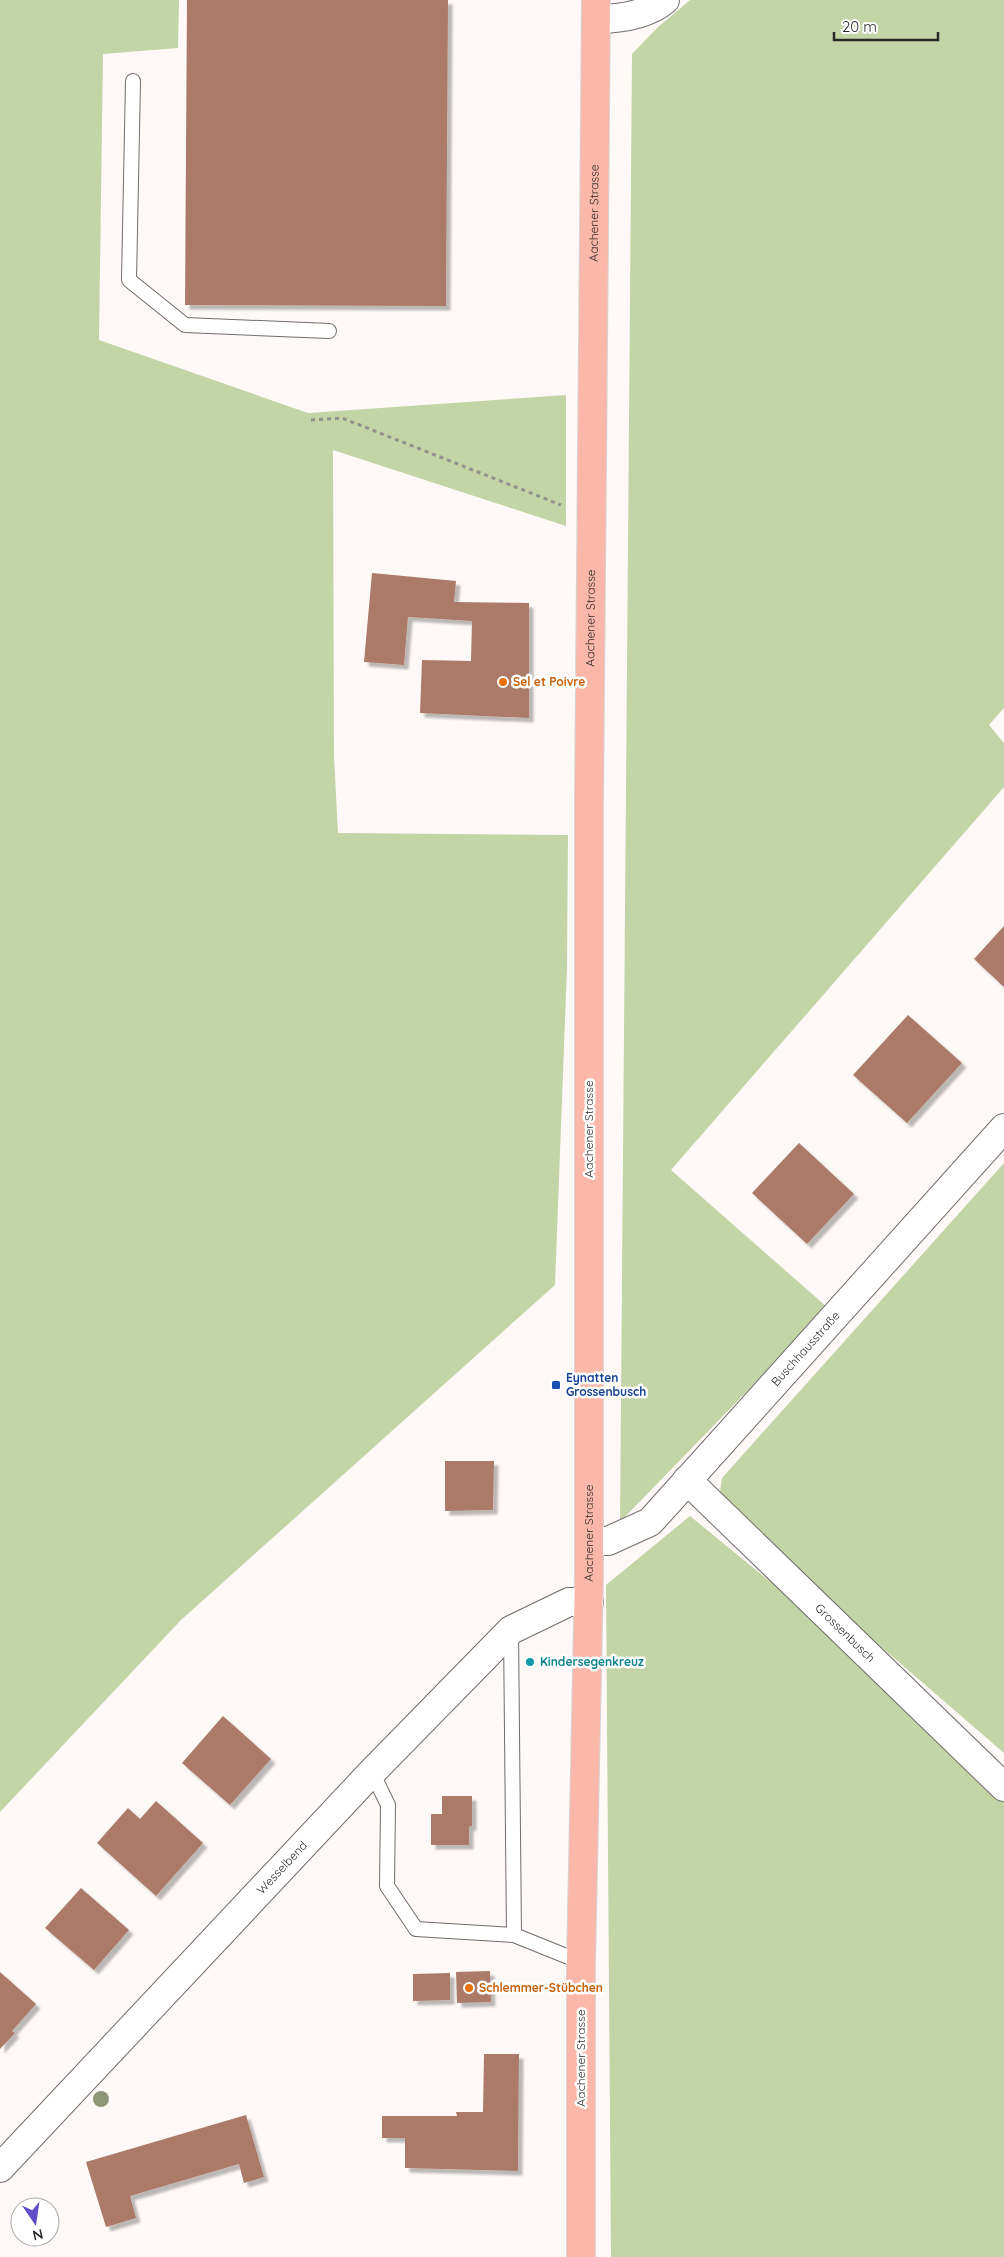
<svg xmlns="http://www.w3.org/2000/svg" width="1004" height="2257" font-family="Quicksand,sans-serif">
  <defs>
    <filter id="shadow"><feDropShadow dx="4.5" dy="4.5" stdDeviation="1" flood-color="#0004"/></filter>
  </defs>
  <rect width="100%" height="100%" fill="#fef9f7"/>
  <g fill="#c3d4a6">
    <path d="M0,0H179L178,48L103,54L99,340L308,413L566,395V526L333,450L334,756L338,833L568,835L567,968L555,1285L181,1620L0,1812Z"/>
    <path d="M690,0H1004V708L989,725L1004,743V787L671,1170L828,1308L620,1522L632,54L657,28Z"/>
    <path d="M1004,1163V1753L718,1506L722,1478Z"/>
    <path d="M690,1516L1004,1773V2257H611L606,1585Z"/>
  </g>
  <g fill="#ac7a67" filter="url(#shadow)">
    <path d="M187,0H448L446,306L185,305Z"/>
    <path d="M372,573L456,581L454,602L529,603V718L420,713L422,660L471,661L472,621L408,617L404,665L364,662Z"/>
    <path d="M1004,926V987L974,959Z"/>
    <path d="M908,1015L962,1063L907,1123L853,1075Z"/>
    <path d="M799,1143L854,1194L807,1244L752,1193Z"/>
    <path d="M445,1461H494L493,1510L445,1511Z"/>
    <path d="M223,1716L271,1759L230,1805L182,1763Z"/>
    <path d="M442,1796H472V1826L469,1827V1845H431V1814H442Z"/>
    <path d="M156,1801L203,1843L156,1896L97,1843L128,1808L140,1819Z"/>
    <path d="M81,1888L129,1930L94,1970L45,1928Z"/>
    <path d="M490,1971L491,2002L457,2003L456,1972Z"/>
    <path d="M0,1972L36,2004L12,2031L15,2033L0,2049Z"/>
    <path d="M450,1973V2000L413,2001V1974Z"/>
    <path d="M484,2054H519L518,2171L405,2168V2138H382V2116H457L456,2112H483Z"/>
    <path d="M246,2115L264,2177L244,2183L239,2164L130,2196L136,2218L106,2227L86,2162Z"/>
  </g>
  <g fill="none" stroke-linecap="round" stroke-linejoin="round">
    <defs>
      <g id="service">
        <path d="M133,81L129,280L185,325L329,331"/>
        <path d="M511,1631L514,1935"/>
        <path d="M372,1772L388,1805L387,1886L416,1929L514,1935L581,1962"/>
      </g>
      <g id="minor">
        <path d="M596,19C619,19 647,15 665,0"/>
        <path id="s1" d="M687,1480L1004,1787"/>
        <path id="s2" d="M589,1541H608L650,1522L1004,1128"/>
      </g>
      <g id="tertiary">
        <path id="s3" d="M0,2168L372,1772L511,1630L569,1602H589"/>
      </g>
      <g id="primary">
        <path id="s4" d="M581,2257V1962L589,1575V801L596,0"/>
      </g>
    </defs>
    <use href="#service" stroke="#726d6c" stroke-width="16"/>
    <use href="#minor" stroke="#726d6c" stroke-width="30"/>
    <use href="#tertiary" stroke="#726d6c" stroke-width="30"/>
    <use href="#primary" stroke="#d5d4d4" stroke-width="30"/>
    <path stroke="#93908e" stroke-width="3" stroke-dasharray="4 4" stroke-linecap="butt" d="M311,420L342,418L561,505"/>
    <use href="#service" stroke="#fff" stroke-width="14"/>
    <use href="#minor" stroke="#fff" stroke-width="28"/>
    <use href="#tertiary" stroke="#fff" stroke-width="28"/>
    <use href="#primary" stroke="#fbb7aa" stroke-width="28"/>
  </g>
  <circle fill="#8f9677" cx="101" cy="2099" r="8"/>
  <g fill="#e8710a" stroke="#fff" stroke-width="2">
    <circle cx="503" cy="682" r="5"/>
    <circle cx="469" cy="1988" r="5"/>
  </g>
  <rect fill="#1a4fb4" stroke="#fff" stroke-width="2" x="551" y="1380" width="10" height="10" rx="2.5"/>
  <circle fill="#0f9aa8" stroke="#fff" stroke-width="2" cx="530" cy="1662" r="5"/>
  <g text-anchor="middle" stroke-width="5" stroke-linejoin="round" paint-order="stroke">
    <g font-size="12" fill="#2b2928" stroke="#fff">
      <text dy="4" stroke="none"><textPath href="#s4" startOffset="2044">Aachener Strasse</textPath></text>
      <text dy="4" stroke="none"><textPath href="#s4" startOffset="1639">Aachener Strasse</textPath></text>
      <text transform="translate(589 1129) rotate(-90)" y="4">Aachener Strasse</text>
      <text dy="4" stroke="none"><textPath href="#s2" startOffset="298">Buschhausstraße</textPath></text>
      <text dy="4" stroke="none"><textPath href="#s4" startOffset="724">Aachener Strasse</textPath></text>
      <text dy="4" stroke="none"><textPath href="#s1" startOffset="220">Grossenbusch</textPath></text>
      <text dy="4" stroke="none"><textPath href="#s3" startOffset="412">Wesselbend</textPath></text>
      <text transform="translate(581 2058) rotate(-90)" y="4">Aachener Strasse</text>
    </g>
    <g font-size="12" font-weight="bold" fill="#c56008" stroke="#fff" text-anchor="start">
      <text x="513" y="686">Sel et Poivre</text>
      <text x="479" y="1992">Schlemmer-Stübchen</text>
    </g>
    <g font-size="12" font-weight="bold" fill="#164399" stroke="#fff" text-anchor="start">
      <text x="566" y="1382">Eynatten<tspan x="566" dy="14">Grossenbusch</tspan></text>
    </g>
    <g font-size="12" font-weight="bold" fill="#0d838f" stroke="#fff" text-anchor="start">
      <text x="540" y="1666">Kindersegenkreuz</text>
    </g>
  </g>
  <g transform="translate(35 2222) rotate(167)"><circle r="24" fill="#ffffff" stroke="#aaa9a9"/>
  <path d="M0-4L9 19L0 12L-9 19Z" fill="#614ec7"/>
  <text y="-8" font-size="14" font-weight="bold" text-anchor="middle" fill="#2b2928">N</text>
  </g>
  <path d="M834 32v8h104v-8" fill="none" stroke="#2b2928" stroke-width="2.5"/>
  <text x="842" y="32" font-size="15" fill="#2b2928" stroke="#ffffff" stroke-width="4" paint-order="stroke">20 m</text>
</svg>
